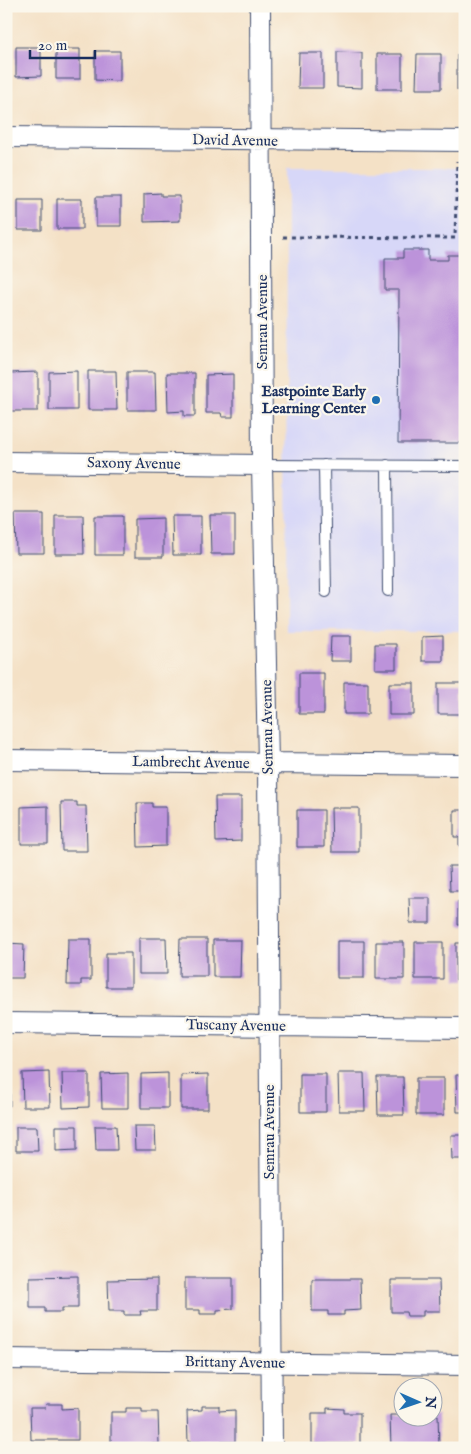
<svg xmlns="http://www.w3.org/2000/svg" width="471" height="1454" font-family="'IM FELL English',serif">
<rect width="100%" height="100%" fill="#fbf7ec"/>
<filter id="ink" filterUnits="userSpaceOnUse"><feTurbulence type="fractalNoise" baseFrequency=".02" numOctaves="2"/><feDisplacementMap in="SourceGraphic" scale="10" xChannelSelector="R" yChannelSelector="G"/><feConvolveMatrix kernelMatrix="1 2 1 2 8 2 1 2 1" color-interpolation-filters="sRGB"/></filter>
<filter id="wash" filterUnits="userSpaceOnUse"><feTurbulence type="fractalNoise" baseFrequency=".0096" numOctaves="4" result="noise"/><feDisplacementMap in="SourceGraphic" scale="20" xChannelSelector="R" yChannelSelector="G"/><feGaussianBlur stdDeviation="1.12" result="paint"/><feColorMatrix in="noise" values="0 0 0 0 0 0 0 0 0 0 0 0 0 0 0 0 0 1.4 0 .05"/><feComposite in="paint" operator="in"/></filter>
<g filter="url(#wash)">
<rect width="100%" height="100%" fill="#f4e1c6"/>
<path fill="#d7d7f8" d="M287 168H465V631H286Z"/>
<g id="blocks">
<path fill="#bc93da" d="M16 47H41V76L16 77Z
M56 49H80V79H56Z
M95 51H120V81L95 80Z
M337 52 362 53V88L337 87Z
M299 53H323V88H298Z
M377 54H402V89H377Z
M417 54H441V89H416Z
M457 55H465V90H457Z
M161 193V196H180V221L144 222V194Z
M96 197H121V226H96Z
M57 199H82V229H57Z
M18 200H42V230H18Z
M403 250H428V260H448V255H465V443H398L399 290H385V258H403Z
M77 371V410H49V372Z
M88 371H116L117 410H88Z
M38 372V411H10V373Z
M127 372H155L156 410H127Z
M167 373H195V416H184V411L168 412Z
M233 374V417H222L221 413H206V375Z
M15 514H44V553H16Z
M55 515H83L84 554H55Z
M210 515H235V554H211Z
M95 516H123V555H95Z
M172 516H201V555H173Z
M163 518V557H135V519Z
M331 636H351V661H330Z
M443 636V661H422V637Z
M375 644H396V669H375Z
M299 673H324V714H299Z
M344 682H368V714H344Z
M389 683H414V715H389Z
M438 683H463V714H438Z
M215 797H241V841L216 842Z
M61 802H77V806H86L87 851H62Z
M137 803H152V807H166V846L138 847Z
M48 806V844H21V807Z
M331 808H359V852H332Z
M297 810H324V847H297Z
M454 810H465V846H459V837H454Z
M449 866H465V891H450Z
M409 898H430V923H410Z
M458 901H465V925H458Z
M139 938H166L167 974H139Z
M68 939H91V980H81V985H67Z
M180 939H207V976H179Z
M213 940H241L240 977H213Z
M337 941H364V978H337Z
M376 942H404V979H376Z
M415 942H443V979H415Z
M6 943 24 944 23 978H8V984H6Z
M456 943H465V980H456Z
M106 953H131V987H106Z
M6 1072H10V1106H6Z
M49 1072 50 1107H23L22 1073Z
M62 1073H89V1107L63 1108Z
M128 1073V1108H102L101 1074Z
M168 1073V1108H141V1074Z
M338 1073H364L365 1111H339Z
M208 1074V1109H181V1075Z
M300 1074H326V1112H300Z
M456 1075H465V1112H457Z
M377 1077H403L404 1115H378Z
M416 1078H444V1115H416Z
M56 1126H77V1150L56 1151Z
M95 1126H116L117 1150H96Z
M134 1126H155L156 1150H135Z
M16 1127H37L38 1151H16Z
M451 1135H465V1159H452Z
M78 1276V1308H62V1312H45V1308H30V1277Z
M185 1278H233V1309L217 1310V1314H200V1310H185Z
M157 1279V1311H140L141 1315H124V1311H109L108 1280Z
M312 1279H360L361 1310 344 1311V1315H328V1311H312Z
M391 1280H439L440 1311H423V1316H407L406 1312H391Z
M46 1404H62V1409L78 1408V1440H31L30 1408H45Z
M202 1406H219V1411L235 1410V1442H188L187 1411 202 1410Z
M126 1408H142V1412H158L159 1444H111V1412H126Z
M327 1408 344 1409V1413H360V1444H312V1413H327Z
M390 1415H404V1416H434V1415H438L439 1446 391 1447Z"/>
</g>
</g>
<g filter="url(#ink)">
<use href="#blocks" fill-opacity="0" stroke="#3c4a6e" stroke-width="1"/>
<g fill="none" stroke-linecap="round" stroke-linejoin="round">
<g stroke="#3c4a6e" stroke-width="12">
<path id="lane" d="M262 465 465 466
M324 465 326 592
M387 465 388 591"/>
</g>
<g stroke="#3c4a6e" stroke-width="22">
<path id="street" d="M260 6 262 465 268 763 272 1448
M6 137 465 141
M6 462 262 465
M6 760 465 765
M6 1023 465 1028
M6 1359 465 1365"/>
</g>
<path stroke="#3c4a6e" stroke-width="3" stroke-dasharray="4 4" stroke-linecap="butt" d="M283 237 455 238 457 161"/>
<use href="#lane" stroke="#fff" stroke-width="10"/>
<use href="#street" stroke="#fff" stroke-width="20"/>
</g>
</g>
<circle fill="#1f6fb2" stroke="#fbf7ec" stroke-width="2" cx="376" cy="400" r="5"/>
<g text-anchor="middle" stroke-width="4.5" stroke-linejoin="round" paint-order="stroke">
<g font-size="15" fill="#1b2f5e" stroke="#fbf7ec">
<text transform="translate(235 140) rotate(1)" y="5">David Avenue</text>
<text transform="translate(262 322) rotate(-90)" y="5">Semrau Avenue</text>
<text transform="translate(134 463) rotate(1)" y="5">Saxony Avenue</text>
<text transform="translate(267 727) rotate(-91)" y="5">Semrau Avenue</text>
<text transform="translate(191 762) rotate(1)" y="5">Lambrecht Avenue</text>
<text transform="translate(236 1025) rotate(1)" y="5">Tuscany Avenue</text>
<text transform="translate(269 1132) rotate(-90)" y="5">Semrau Avenue</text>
<text transform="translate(235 1362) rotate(1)" y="5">Brittany Avenue</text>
</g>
<g font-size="15" font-weight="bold" fill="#1b2f5e" stroke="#fbf7ec" text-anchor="end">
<text x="366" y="396">Eastpointe Early<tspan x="366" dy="17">Learning Center</tspan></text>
</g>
</g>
<rect width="471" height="1454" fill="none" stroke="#fbf7ec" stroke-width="25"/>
<g transform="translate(418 1402) rotate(92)"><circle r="24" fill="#fbf7ec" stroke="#a1a7b3"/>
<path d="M0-4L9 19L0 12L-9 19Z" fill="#1f6fb2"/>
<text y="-8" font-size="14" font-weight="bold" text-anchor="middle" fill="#1b2f5e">N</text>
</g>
<path d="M30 50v8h65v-8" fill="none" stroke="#1b2f5e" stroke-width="2.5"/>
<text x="38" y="50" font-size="15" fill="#1b2f5e" stroke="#fbf7ec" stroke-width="4" paint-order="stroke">20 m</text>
</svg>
